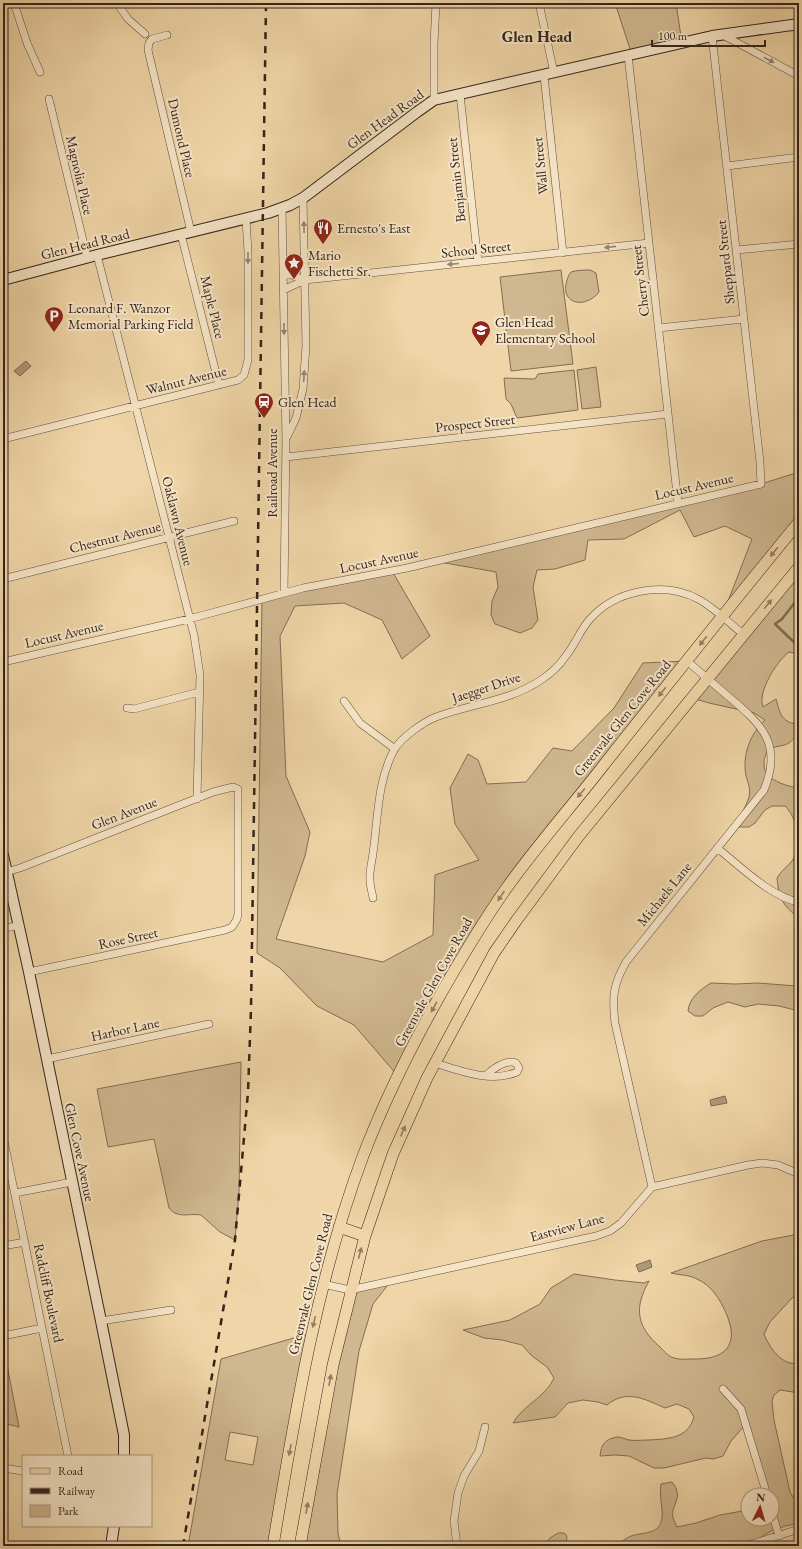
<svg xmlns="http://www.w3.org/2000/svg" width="802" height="1549" font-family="'EB Garamond',serif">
<rect width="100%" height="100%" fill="#efd5a7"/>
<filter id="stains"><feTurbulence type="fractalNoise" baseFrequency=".005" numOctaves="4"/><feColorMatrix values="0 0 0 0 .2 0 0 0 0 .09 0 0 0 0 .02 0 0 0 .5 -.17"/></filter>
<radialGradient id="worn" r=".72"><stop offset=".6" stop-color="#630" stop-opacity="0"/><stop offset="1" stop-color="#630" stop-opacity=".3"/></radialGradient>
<path fill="#cfb78f" stroke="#826e56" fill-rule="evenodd" d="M615 3H676L682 43 632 55Z
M561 270 573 364 511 371 500 277Z
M590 270 596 273 599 292C586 309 559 305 567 280 568 277 569 274 571 272 576 270 585 270 590 270Z
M596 367 601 407 582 409 577 370Z
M574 370 578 410 517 418 511 404 506 399 504 378 535 379 538 374Z
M799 472V522L722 617 752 539 725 526 694 537 680 510 624 539 588 540 585 560 555 569 537 570 533 587 538 620 532 628 520 633 495 624 491 615 492 601 498 587 496 572 434 561 761 484Z
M799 567V654L789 652C777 661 757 692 763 707L776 699C780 713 781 722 797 724L799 722V736C794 737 793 740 789 743 783 747 774 745 768 751 766 753 764 759 764 763 763 780 786 786 799 788V918C782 905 779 898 777 878 781 871 787 867 792 861 802 846 798 818 785 806H772L765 810 755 823 749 827H734C739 818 746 807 749 797 751 789 748 783 746 776 742 755 750 734 765 720L754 713 709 703 692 698Z
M392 571 430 636 402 659 382 620 344 603 295 606 280 636 286 776 310 832 305 856 276 939 383 962 433 935 435 875 479 860 455 824 450 788 468 754 478 760 487 784 526 782 553 748 572 751 614 708 643 663 687 661 509 885 398 1076 354 1025 317 1006 280 968 257 953 262 599Z
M711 983 735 984 758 983 796 986 799 987V1011L779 1006 758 1004 745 1007 728 1002 713 1008 703 1016H695L688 1011C689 998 701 989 711 983Z
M241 1062 239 1192 235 1240 220 1232 201 1215C188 1213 178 1219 169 1208L154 1139 108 1147 97 1089Z
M799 1234V1296L793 1297 770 1322 764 1334C769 1347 782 1367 799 1363V1393L780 1390 774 1395 772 1401 774 1420 790 1492 799 1507V1524C781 1525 763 1533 751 1546H615C620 1543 626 1538 631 1536 643 1532 660 1535 662 1518 663 1507 659 1496 661 1484L672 1482C685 1498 670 1505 673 1518 674 1521 676 1524 677 1527L696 1523 720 1515 748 1510V1519H772V1495H767L745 1425 731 1441 723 1456 713 1459 706 1458 664 1468H654L629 1456 615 1455 600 1456C601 1445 605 1439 617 1437 621 1437 625 1439 629 1440 635 1441 642 1440 648 1440 667 1439 688 1439 694 1417L689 1409 677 1404 665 1408C645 1399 626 1389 607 1405L598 1402 583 1400 568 1403 555 1417 513 1423C523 1405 546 1397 554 1378L547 1367 532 1356 522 1345 502 1340 484 1338 463 1330 510 1320 540 1304 551 1288 574 1274 615 1280 644 1283 649 1281C634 1308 636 1326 660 1347 664 1351 669 1357 674 1358 680 1360 687 1359 692 1359 726 1360 740 1345 726 1313 720 1299 711 1285 697 1279 690 1275 679 1275 671 1273L762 1241Z
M391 1281 373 1304 359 1351 337 1494 338 1533 341 1546H300L350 1290Z
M311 1333 272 1546H188L221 1359ZM230 1432 258 1437 253 1465 225 1460Z
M3 1344 19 1427 3 1423Z
M558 1533H564L567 1536 566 1546H544L550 1538Z"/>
<path fill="#af9978" stroke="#7e6a53" d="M26 361 31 366 20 376 14 371Z
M725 1096 727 1103 711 1106 710 1100Z
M650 1260 652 1267 639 1272 636 1265Z"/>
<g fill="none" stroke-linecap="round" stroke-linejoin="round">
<path stroke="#7e6a53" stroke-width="2.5" d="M799 597 782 619 775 624 799 647"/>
<g stroke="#63503f" stroke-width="8">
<path id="minor" d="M14 3 27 43 40 72
M117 3 128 19 145 34
M539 3 554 73
M3 4 6 3
M167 35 152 39 149 43 148 50 191 232
M723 35 799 76
M628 55 678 503
M544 76 563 253
M460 94 478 262
M49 99 87 257
M434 100V44L436 3
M727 166 799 157
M282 208 286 440 284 593
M181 234 219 385
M737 250 799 244
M97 255 194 635 200 675 197 799
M283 272 305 280 649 243
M283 290 305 280
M658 328 744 319
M287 437 296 418 303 389 306 346 303 198
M3 439 238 380 244 375 248 360V252L246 219
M286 457 668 414
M3 579 234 521
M3 662 189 619 303 588 407 568 761 484 760 462 712 36
M344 701 360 723 395 749
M127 708 134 709 199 692
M717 848C739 865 772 898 799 902
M6 872 20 868 213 792 233 787 238 789V914L237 919 232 927 225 930 29 972
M373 898C372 892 370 886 370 880 369 872 372 862 373 853 378 819 377 782 394 750 401 738 423 722 436 717 471 704 510 701 541 680 550 674 559 666 565 657 575 645 580 630 590 619 616 590 663 581 698 599 715 608 729 623 743 634
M3 928 19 926
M47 1059 209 1024
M435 1063C460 1071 491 1083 517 1072L519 1068 516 1063C506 1059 493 1069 486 1075
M3 1136 68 1456
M652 1187 615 1023C612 997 613 985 626 962L764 790C783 744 762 725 729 697 715 685 701 673 687 661
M15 1193 72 1182
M3 1246 25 1242
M323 1284 350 1290 596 1236 610 1231 621 1223 652 1187 748 1165 762 1163 778 1165 799 1174
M101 1321 171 1310
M3 1336 42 1328
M723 1389 741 1409 767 1495
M3 1468 23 1471
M772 1513 779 1536
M457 1546 454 1521 458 1493 464 1476 479 1451 485 1427
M746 1546 799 1529"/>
</g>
<g stroke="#34241c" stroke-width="12">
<path id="secondary" d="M3 280 97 255 268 213 290 205 303 198 417 112 434 100 712 36 799 24
M3 855 29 972 101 1321 124 1435V1456
M111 1546 114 1526"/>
</g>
<g stroke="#34241c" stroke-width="12">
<path id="primary" d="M339 1227 365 1236
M273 1546C295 1414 316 1282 363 1156 383 1104 407 1055 434 1006 457 965 481 924 508 886 538 844 572 806 603 766 668 684 733 602 799 522
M300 1546 333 1365 365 1236 393 1154 427 1078 494 953 516 921 578 837 799 567"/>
</g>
<use href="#minor" stroke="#f5e4c6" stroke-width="7"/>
<use href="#secondary" stroke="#f5e4c6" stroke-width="10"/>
<use href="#primary" stroke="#efd5a7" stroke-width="11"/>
<path stroke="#34241c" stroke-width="2.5" stroke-dasharray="7 7" stroke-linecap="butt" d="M183 1546 235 1240 248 1092 251 1009 266 3"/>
</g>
<defs><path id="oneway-solid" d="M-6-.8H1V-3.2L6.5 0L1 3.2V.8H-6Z"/></defs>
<g fill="#948471">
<use href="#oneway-solid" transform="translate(769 60) rotate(28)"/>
<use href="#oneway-solid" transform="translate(304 227) rotate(-91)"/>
<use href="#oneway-solid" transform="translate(610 247) rotate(174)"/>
<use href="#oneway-solid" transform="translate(248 258) rotate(90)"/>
<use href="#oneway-solid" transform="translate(453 264) rotate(175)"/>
<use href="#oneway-solid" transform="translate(284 329) rotate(89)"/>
<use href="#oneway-solid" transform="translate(304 376) rotate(-87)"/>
</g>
<g fill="#927c62">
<use href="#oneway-solid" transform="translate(774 552) rotate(129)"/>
<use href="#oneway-solid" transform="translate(768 604) rotate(-51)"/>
<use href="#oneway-solid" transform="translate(703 641) rotate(128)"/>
<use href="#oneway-solid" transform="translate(662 692) rotate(129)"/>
<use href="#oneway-solid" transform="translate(581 793) rotate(130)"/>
<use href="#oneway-solid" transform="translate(501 896) rotate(124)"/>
<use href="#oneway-solid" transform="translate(434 1007) rotate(119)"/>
<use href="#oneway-solid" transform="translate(403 1131) rotate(-66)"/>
<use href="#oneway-solid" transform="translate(360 1253) rotate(-75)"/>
<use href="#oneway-solid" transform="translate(314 1322) rotate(103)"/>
<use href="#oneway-solid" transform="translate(330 1380) rotate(-80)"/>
<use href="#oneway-solid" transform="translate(290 1450) rotate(100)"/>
<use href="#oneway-solid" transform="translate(307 1508) rotate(-80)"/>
</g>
<defs>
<g id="restaurant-pin" transform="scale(1)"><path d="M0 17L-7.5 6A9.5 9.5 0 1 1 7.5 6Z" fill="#8f2418" stroke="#f5e4c6"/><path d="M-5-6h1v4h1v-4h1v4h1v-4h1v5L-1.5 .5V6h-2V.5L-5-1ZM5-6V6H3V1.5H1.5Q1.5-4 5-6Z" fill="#fff"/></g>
<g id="sight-pin" transform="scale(1)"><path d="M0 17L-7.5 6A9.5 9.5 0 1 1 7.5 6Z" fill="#8f2418" stroke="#f5e4c6"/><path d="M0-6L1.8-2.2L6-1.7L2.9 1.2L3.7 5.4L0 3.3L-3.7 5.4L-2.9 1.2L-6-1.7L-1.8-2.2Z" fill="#fff"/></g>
<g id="parking-pin" transform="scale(1)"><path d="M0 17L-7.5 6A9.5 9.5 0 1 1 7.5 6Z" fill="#8f2418" stroke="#f5e4c6"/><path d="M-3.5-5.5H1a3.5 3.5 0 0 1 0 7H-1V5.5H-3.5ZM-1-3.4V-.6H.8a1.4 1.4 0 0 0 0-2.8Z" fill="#fff"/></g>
<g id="school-pin" transform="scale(1)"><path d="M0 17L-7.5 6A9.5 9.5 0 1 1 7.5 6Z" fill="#8f2418" stroke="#f5e4c6"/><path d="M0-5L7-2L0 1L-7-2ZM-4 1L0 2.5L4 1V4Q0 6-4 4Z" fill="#fff"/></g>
<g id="station-pin" transform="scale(1)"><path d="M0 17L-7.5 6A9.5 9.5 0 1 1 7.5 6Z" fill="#8f2418" stroke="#f5e4c6"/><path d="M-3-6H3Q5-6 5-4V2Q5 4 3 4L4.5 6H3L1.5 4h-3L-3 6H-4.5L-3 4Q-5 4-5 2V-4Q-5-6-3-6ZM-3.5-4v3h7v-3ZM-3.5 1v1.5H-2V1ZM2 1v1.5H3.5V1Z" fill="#fff"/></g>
</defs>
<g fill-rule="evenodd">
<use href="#restaurant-pin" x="323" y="228"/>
<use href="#sight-pin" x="294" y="263"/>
<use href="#parking-pin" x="54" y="316"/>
<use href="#school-pin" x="481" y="330"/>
<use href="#station-pin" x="264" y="402"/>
</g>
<g text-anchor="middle" stroke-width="4" stroke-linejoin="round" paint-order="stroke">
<g font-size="14" fill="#34241c" stroke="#f5e4c6">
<text transform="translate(385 119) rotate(-36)" y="5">Glen Head Road</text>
<text transform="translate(182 138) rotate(77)" y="5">Dumond Place</text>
<text transform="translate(540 166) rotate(-96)" y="5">Wall Street</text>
<text transform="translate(80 175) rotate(77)" y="5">Magnolia Place</text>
<text transform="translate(456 180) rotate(-96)" y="5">Benjamin Street</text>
<text transform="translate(85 244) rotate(-14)" y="5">Glen Head Road</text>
<text transform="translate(476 249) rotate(-6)" y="5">School Street</text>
<text transform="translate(725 262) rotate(-96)" y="5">Sheppard Street</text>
<text transform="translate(640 281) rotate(-97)" y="5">Cherry Street</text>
<text transform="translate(213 307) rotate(76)" y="5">Maple Place</text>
<text transform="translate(186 380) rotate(-14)" y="5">Walnut Avenue</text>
<text transform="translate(475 423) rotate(-6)" y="5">Prospect Street</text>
<text transform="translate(272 473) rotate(-90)" y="5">Railroad Avenue</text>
<text transform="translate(694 486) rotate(-13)" y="5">Locust Avenue</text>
<text transform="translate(178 521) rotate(76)" y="5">Oaklawn Avenue</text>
<text transform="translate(115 537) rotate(-14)" y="5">Chestnut Avenue</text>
<text transform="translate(379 560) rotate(-12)" y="5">Locust Avenue</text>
<text transform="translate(64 634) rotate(-13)" y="5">Locust Avenue</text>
<text transform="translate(486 687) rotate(-18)" y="5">Jaegger Drive</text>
<text transform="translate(622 718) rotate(-51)" y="5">Greenvale Glen Cove Road</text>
<text transform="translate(124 813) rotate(-21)" y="5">Glen Avenue</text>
<text transform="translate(664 894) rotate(-51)" y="5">Michaels Lane</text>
<text transform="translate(128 938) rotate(-12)" y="5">Rose Street</text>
<text transform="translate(433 982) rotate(-61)" y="5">Greenvale Glen Cove Road</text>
<text transform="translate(125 1029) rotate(-12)" y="5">Harbor Lane</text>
<text transform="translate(80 1152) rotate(78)" y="5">Glen Cove Avenue</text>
<text transform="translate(567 1227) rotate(-15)" y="5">Eastview Lane</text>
<text transform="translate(310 1284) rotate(-76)" y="5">Greenvale Glen Cove Road</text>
<text transform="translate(49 1293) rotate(78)" y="5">Radcliff Boulevard</text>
</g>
<g font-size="14" fill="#34241c" stroke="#f5e4c6" text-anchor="start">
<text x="337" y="233">Ernesto's East</text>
<text x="308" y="260">Mario<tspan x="308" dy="16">Fischetti Sr.</tspan></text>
<text x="68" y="313">Leonard F. Wanzor<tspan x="68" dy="16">Memorial Parking Field</tspan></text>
<text x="495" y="327">Glen Head<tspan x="495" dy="16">Elementary School</tspan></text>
<text x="278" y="407">Glen Head</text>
</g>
<g font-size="16" font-weight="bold" fill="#34241c" stroke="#f5e4c6">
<text x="537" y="42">Glen Head</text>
</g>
</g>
<rect width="802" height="1549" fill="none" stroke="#efd5a7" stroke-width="16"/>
<rect x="4" y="4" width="794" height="1541" fill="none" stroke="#34241c" stroke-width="2"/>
<rect x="8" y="8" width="786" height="1533" fill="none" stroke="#34241c"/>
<rect x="22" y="1455" width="130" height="72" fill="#f5e4c6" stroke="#a89782"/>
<rect x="30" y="1468" width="20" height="6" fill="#efd5a7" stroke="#a89782"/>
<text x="58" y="1475" font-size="12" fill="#34241c">Road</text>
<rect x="30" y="1488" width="20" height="6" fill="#34241c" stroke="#a89782"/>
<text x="58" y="1495" font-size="12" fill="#34241c">Railway</text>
<rect x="30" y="1505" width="20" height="12" fill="#cfb78f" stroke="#a89782"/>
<text x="58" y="1515" font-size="12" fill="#34241c">Park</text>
<g transform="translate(760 1507) rotate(5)"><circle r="19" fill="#f5e4c6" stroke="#a89782"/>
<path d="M0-3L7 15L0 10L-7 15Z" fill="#8f2418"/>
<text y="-6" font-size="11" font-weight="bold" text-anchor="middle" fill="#34241c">N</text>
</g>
<path d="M652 40v6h113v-6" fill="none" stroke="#34241c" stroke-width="2"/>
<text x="658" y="40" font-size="12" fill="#34241c" stroke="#f5e4c6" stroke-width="3" paint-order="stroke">100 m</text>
<rect width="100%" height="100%" filter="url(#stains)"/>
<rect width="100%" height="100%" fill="url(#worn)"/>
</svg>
